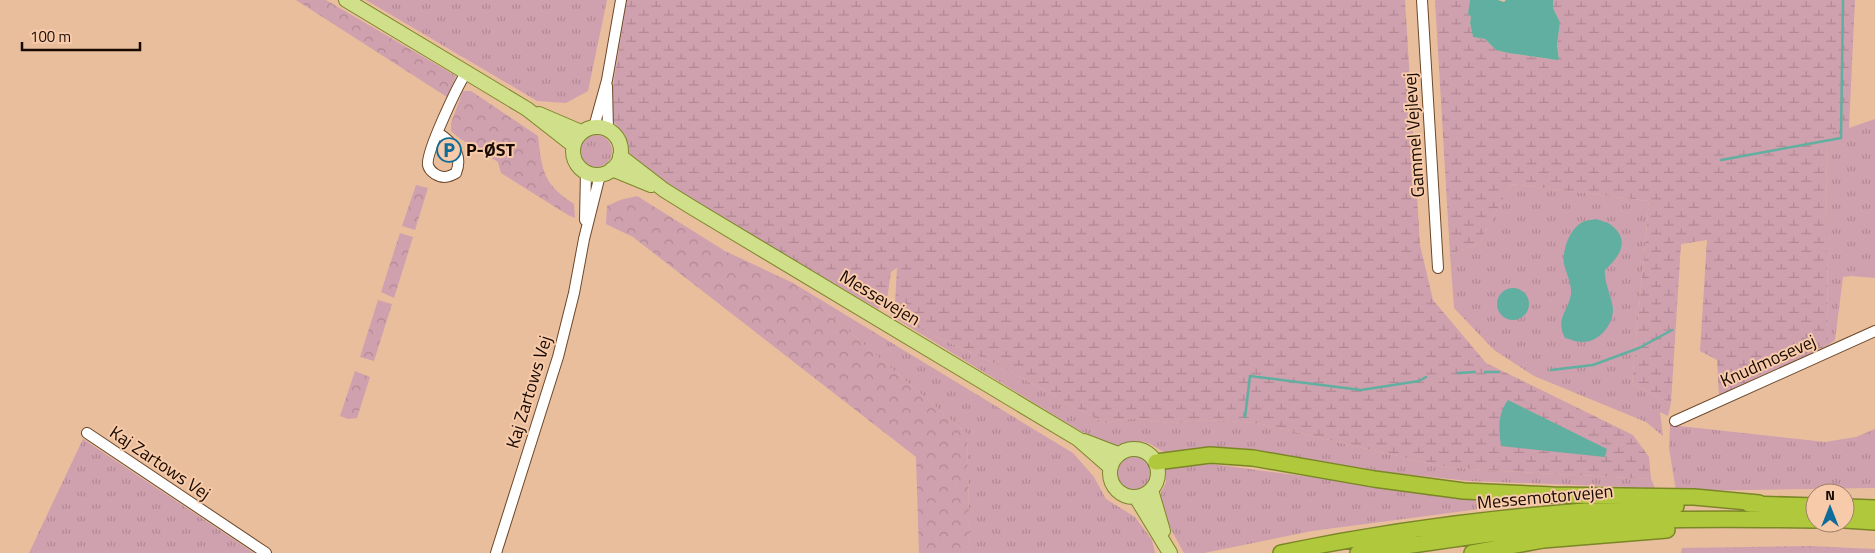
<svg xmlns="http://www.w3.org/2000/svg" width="1875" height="553" font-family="'Titillium Web',sans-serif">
<defs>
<pattern id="grass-tufts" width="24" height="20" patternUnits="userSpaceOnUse" patternTransform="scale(1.25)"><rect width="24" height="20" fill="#cfa0ae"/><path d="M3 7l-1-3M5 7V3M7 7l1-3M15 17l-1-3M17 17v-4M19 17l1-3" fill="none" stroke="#b18894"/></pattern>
<pattern id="forest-crowns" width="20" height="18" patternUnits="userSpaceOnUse" patternTransform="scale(1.25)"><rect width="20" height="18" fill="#cfa0ae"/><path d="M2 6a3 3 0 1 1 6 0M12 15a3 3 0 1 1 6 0" fill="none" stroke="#b18894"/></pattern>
<pattern id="wetland-marsh" width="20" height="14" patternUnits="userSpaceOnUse" patternTransform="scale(1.25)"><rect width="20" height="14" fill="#cfa0ae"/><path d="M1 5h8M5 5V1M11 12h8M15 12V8" fill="none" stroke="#b18894"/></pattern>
</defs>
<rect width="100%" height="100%" fill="#e9be9d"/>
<path fill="url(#grass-tufts)" d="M366 0H607L588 91 566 103 537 101Z
M1875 119V278L1851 276 1843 277 1835 340 1828 345 1826 133 1849 128Z
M580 151a16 16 0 1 1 32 0a16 16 0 1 1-32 0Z
M1511 184 1649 201 1632 384 1671 403 1668 416 1660 412 1663 436 1646 422 1534 376 1494 350 1454 308 1450 254 1479 244Z
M793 283 1073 453 1094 477 1106 499 1135 517 1152 540 1155 553H970L967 434Z
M890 315 998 365 1104 423 1137 418 1168 423 1207 420 1257 423 1440 466 1482 470 1651 479 1655 488 1469 481 1385 472 1252 453 1169 454C1160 451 1153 444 1144 442 1137 441 1128 445 1121 445 1105 446 1091 436 1077 429Z
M1670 425 1825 442 1856 437 1875 429V488L1676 491 1669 448Z
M83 439 254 553H29Z
M1117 473a17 17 0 1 1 34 0a17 17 0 1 1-34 0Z
M1211 464 1518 504 1312 531 1204 553H1184L1161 511V492L1166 483 1165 467Z"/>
<path fill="url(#forest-crowns)" d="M296 0H326L456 76 447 97Z
M463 91H471L538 136C542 171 543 184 574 204L575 218 568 215 501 173 498 162 459 138 451 131V123Z
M416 185 428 188 415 230 402 226Z
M637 196 725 251 793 283 967 434 970 553H919L916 457 633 237 606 224 607 206 620 200Z
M400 233 413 237 394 298 381 292Z
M378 300 392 304 374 361 360 357Z
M355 371 370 377 357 418 348 419 340 416Z
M1810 546 1875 549V553H1681L1682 548Z"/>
<path fill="url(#wetland-marsh)" d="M627 0H1405L1420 245 1433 300 1486 363 1633 435 1649 457 1651 479 1482 470 1440 466 1257 423 1207 420 1168 423 1137 418 1104 423 998 365 890 315 895 303 897 268 891 272 887 299 878 309 663 184 629 153 625 135 613 121V85Z
M1435 0H1470L1468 14 1471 17 1470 23 1473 37 1485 39 1496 50 1508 53 1556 60 1559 57 1557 45 1560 22 1553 8V0H1855L1849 128 1826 134 1828 345 1719 395 1717 360 1700 351 1707 240 1681 244 1671 403 1632 384 1649 201 1511 184 1479 244 1450 254Z"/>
<path fill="#61afa0" d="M1470 0H1498L1504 2 1506 0H1553V8L1560 22 1557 45 1559 59 1557 60 1508 53 1496 50 1485 39 1473 37 1470 23 1471 17 1468 14Z
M1596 219C1601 221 1608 222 1611 225 1632 241 1618 258 1605 270 1604 284 1612 296 1613 309 1613 326 1598 343 1581 342 1576 342 1570 339 1565 338 1555 317 1568 313 1571 294 1572 284 1566 273 1564 264 1562 251 1569 230 1581 223 1585 220 1591 220 1596 219Z
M1497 304a16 16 0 1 1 32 0a16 16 0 1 1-32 0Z
M1508 400 1607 449 1605 457 1501 446C1499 429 1497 415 1508 400Z"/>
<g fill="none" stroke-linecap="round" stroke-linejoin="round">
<path stroke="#61afa0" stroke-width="2.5" d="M1721 160 1841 138 1843 0
M1551 370 1593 365 1639 348 1672 330
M1485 372H1499
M1458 373 1475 372
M1245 417 1250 376 1361 390 1419 381 1426 377"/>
<g stroke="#6c4729" stroke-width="12">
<path id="minor" d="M1422 0 1438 268
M607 86 608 130
M594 127 607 80 621 0
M438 133C453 142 463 156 456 173 449 177 443 179 435 174 432 172 429 170 428 165 425 154 458 85 466 73
M585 220 586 172
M1675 421 1875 331
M87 433 266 553
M496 553 558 357 574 293 584 239 600 175"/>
</g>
<g stroke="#7b8627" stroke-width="16">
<path id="major" d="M346 0 527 109 573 145
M539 114 581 132
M573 151a24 24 0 1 1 48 0a24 24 0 1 1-48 0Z
M620 156 664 190 693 208 1078 439 1110 467
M612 169 651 185
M1084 441 1118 454
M1110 473a24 24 0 1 1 48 0a24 24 0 1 1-48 0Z
M1151 490 1163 531
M1136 497 1170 553"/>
</g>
<g stroke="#7b8627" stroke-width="18">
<path id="highway" d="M1156 462 1210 455 1253 458 1374 479 1464 491 1553 495 1694 497 1759 503
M1749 504 1815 506
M1845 507 1875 508
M1845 520 1875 522
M1281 553C1411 526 1544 511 1676 506
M1358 553C1448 540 1538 525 1629 521 1691 518 1753 519 1815 520
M1472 553 1543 540 1667 530"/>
</g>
<use href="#minor" stroke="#fff" stroke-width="10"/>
<use href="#major" stroke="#d0df8a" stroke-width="14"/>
<use href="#highway" stroke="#b0c93c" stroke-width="15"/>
</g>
<defs>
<g id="parking-ring" transform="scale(1.25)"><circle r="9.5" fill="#f7cba9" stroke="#0f6b9a" stroke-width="1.5"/><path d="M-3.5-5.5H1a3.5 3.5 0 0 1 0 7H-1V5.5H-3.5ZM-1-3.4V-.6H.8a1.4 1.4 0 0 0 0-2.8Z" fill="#0f6b9a"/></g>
</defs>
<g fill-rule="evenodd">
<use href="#parking-ring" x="449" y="150"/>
</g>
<g text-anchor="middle" stroke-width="4" stroke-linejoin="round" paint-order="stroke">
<g font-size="18" fill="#180901" stroke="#f7cba9">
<text transform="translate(1414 135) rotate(-94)" y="6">Gammel Vejlevej</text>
<text transform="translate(880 298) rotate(31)" y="6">Messevejen</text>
<text transform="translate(1768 361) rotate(-24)" y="6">Knudmosevej</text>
<text transform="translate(529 392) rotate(-73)" y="6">Kaj Zartows Vej</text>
<text transform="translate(160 463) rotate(34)" y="6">Kaj Zartows Vej</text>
<text transform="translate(1545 497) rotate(-5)" y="6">Messemotorvejen</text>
</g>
<g font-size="18" font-weight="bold" fill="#180901" stroke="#f7cba9" text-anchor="start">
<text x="466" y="156">P-ØST</text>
</g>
</g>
<g transform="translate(1830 508)"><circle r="24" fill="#f7cba9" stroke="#9e7d66"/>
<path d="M0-4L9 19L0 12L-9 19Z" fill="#0f6b9a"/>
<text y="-8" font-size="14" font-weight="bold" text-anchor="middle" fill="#180901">N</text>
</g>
<path d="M22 42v8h118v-8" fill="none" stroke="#180901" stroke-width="2.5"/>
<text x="30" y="42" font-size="15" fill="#180901" stroke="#f7cba9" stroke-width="4" paint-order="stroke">100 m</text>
</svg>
